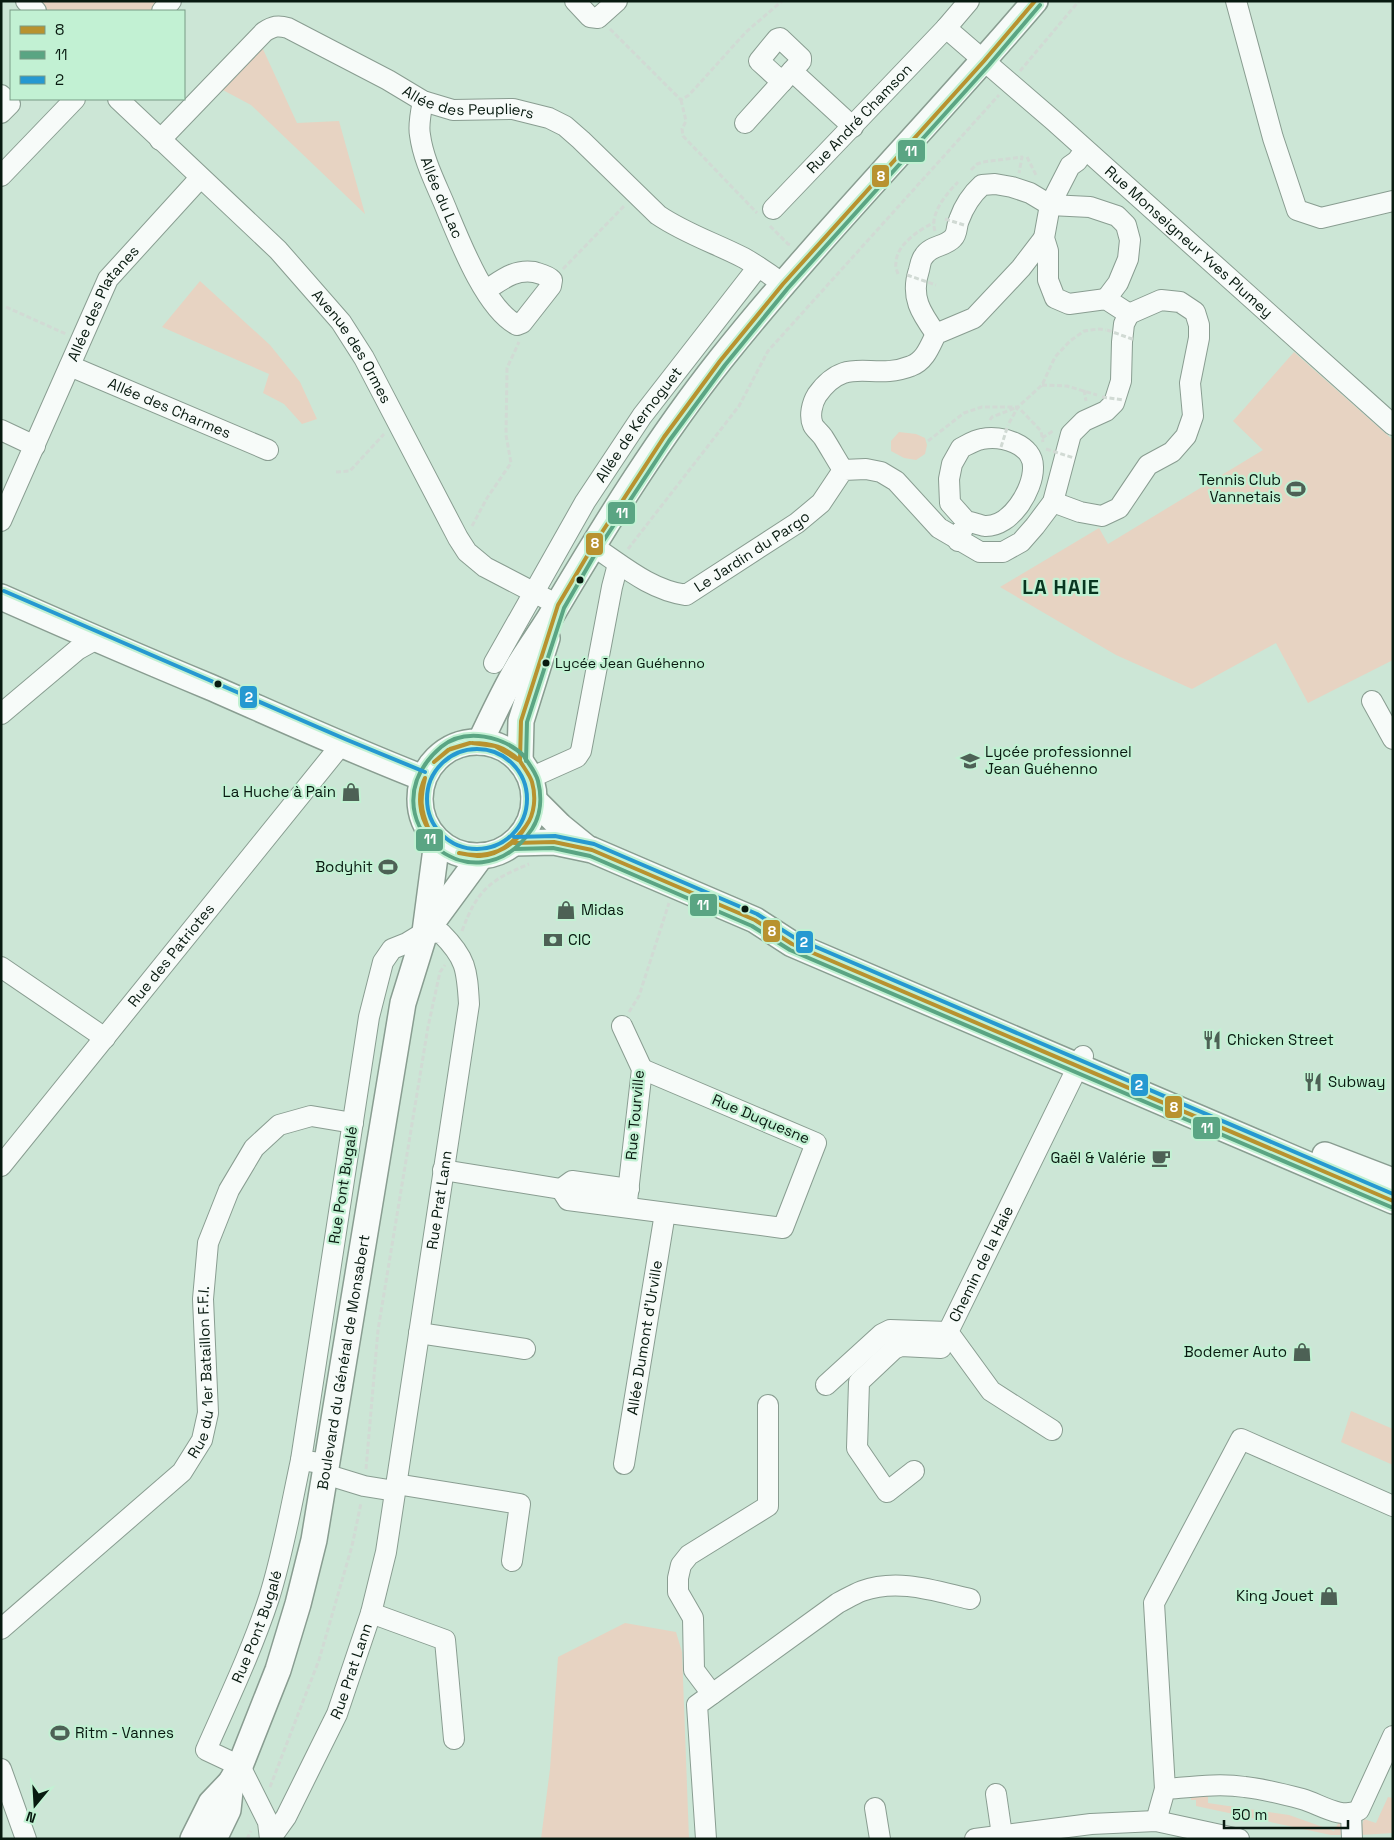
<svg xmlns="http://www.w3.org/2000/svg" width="1394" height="1840" font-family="'Space Grotesk',sans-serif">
<rect width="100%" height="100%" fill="#cce6d6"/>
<path fill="#e7d3c2" d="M36 1H159L150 11H46Z
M262 47 297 123 339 121 365 214 251 105 221 89Z
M200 281 270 345 300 382 317 419 302 424 284 404 263 393 269 374 162 327Z
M1294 352 1393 440V660L1308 703 1276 643 1192 689 1116 655 1000 587 1099 528 1108 544 1263 450 1233 421Z
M899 432 916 434 925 438 927 445 925 454 916 460 904 458 891 451V441Z
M1351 1411 1393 1429V1465L1341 1442Z
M625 1623 676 1632 682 1652 689 1839H541L550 1769 558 1657Z
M1191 1793 1208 1796V1803L1289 1815 1334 1831 1340 1820 1344 1825 1343 1835H1331L1196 1806V1800H1191Z
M1388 1797 1393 1798V1833L1361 1835 1360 1830 1364 1819 1376 1823Z"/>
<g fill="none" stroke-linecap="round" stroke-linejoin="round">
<g stroke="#899d91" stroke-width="22">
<g id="minor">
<path d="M26 1 36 11"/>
<path d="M575 1 590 17 598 18 617 1"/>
<path id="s1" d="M969 1 946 28 1054 121 1393 425"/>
<path d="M1236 1 1273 138 1297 210 1321 218 1393 201"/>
<path d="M162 11 171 1"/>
<path d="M780 38 801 58V61L782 82 759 61 777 39Z"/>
<path d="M792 71 853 127"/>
<path d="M1 95 10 104 1 113"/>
<path id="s2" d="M118 99 278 250 341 322 364 358 458 538 467 552 485 567 558 605"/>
<path id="s3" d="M423 101C421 111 418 125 420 135 423 158 434 180 443 201 457 234 484 308 517 325L522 323 551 286 552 280C547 275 540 274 534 272 514 269 502 280 486 290"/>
<path d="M745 123 782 82"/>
<path id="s4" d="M160 140 264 32C273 26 278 25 288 28L388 80 423 101 453 110 513 109 549 118 565 126 581 140 658 215C686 234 715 243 744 258 758 266 771 275 783 284"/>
<path d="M1 176 75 99"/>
<path id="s5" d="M773 209 946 28"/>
<path d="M936 334C921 313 910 297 919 270 920 266 921 259 924 256 931 245 945 247 953 238 958 233 956 226 959 220 964 206 971 195 982 185L995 184 1012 187 1030 193 1050 205 1090 207 1117 216 1126 225 1130 240 1128 259 1118 283 1106 299"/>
<path id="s6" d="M70 366 268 450"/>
<path d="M1 430 35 446"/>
<path d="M843 470C836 459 830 448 823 437 820 433 815 429 813 425 809 416 812 403 817 395 847 353 871 382 911 366 925 361 930 346 936 334L974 318 1021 268 1044 238"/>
<path d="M1053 502 1080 512 1102 516 1119 508 1148 465 1172 452 1186 436 1193 416 1190 383 1199 338V325L1195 312 1180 302 1161 300 1129 314"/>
<path id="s7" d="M1 521 108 279 200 178"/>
<path d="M958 541 966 521C972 522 979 525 985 526 1011 527 1033 490 1033 468 1034 444 1001 435 982 439 975 440 967 445 961 448L952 464 949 479 950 503 966 521"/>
<path id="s8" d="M593 546C622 565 650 590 686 595L797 523 821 503 843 470 866 469 881 472 896 481 939 528 980 552H1003L1021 542 1035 526 1053 502 1071 434 1084 421 1106 411 1114 403 1121 381 1122 342 1124 324 1129 314 1106 299 1069 304 1055 298 1048 280V251L1044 238 1050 205 1070 166 1077 161 1085 150"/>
<path id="s9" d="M494 663 585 502 642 416 758 267"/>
<path d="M1372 701 1393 739"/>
<path d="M1 714 77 650 95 640"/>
<path d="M530 778 577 757 581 751 612 587 618 564"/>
<path d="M1 967 105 1038"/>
<path d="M622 1026 642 1069 627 1201"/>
<path id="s10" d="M1 1166 341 745"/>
<path d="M443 1170 561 1189 572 1181 629 1189"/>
<path d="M561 1189 568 1200 783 1228 816 1143 642 1069"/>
<path d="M419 1333 525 1349"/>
<path d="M826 1385 882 1334 890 1330 948 1332"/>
<path id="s11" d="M1052 1430 991 1391 948 1332 1083 1056"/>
<path id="s12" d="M624 1464 665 1213"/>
<path d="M914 1471 887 1492 857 1448 859 1382 894 1349 901 1346 941 1348 945 1332"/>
<path d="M325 1474 364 1486 395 1491"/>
<path d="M396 1484 520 1504 512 1561"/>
<path d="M371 1613 445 1640 454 1739"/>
<path id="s13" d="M1 1629 182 1472 202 1440 208 1413 203 1299 208 1243 229 1190 254 1148 279 1125 311 1116 353 1123"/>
<path d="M712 1694 694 1670 693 1618 678 1592V1578L681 1565 689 1555 768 1506V1405"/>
<path d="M1 1769 26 1839"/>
<path d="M1165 1789 1154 1603 1241 1439 1393 1506"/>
<path d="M996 1794 1002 1835"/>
<path d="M875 1808 880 1839"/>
<path d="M1351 1814 1352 1839"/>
<path d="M1156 1821 1165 1789C1191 1787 1219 1783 1245 1787 1264 1789 1283 1794 1302 1799 1320 1804 1341 1820 1359 1810L1393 1736"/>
<path id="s14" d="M271 1838 286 1817 337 1714 371 1613 386 1552 469 1004C467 969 466 958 441 933L425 932 407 943 392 949 383 962 369 1017 301 1460 326 1464"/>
<path id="s15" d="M270 1839 268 1822 240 1766 206 1750C228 1700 252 1650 269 1598 283 1554 291 1506 301 1460"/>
<path d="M706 1839 697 1705 838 1603C846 1599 854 1594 862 1591 898 1578 935 1591 970 1599"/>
<path d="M975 1839 1091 1824 1156 1821 1239 1839"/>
</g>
</g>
<g stroke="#899d91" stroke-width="28">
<g id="major">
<path d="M1 597C71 628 140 658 210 687 281 718 351 750 423 778"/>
<path d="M480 742C492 717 504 691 518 667 531 645 546 626 558 604 608 520 660 436 721 359 820 235 932 122 1035 1"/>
<circle cx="477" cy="799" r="57"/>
<path d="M520 761 521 721 547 638"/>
<path d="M534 800 560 826 587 848"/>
<path d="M514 843 554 842 592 850 755 920 792 944 1393 1201"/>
<path d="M428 928 481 856"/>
<path d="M1325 1155 1393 1181"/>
<path id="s16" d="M193 1839 211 1803 231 1782 240 1766 278 1670 298 1604 314 1540 403 1003 425 932 437 841"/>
<path d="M214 1839 228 1810 231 1782"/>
</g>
</g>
<path stroke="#d1dad4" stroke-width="3" stroke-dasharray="5 2.5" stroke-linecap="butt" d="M610 29 681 100 689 95 746 32 782 1
M1020 71 1079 1
M681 100 686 121 682 129 683 136 757 213
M1027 157 1037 177
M971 170 977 164 983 162 1022 157 1019 173
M770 226 788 244 791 245
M935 231C929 214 947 193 958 182
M563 269 625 205
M898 274C897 271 895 266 896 263 896 245 919 230 933 223
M6 307 66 334
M1042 385 1067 386 1097 395
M1084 390 1086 401
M990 420 992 417 1015 408
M1009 423 1018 407 1042 385 1055 357 1070 341 1084 331 1098 329 1106 330
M1042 438 1053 431
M928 441 964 413 982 407H1018L1041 431 1043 442
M336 472 350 471 384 434
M472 526 487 498 511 463 506 435 507 368 519 342
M628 549 739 406 768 351 999 95
M462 931C477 890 490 880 529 864
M629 1012 639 996 669 903
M366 1469 378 1330 428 1027 440 972 445 965
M270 1787 319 1660 352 1546 361 1503
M247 1839 251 1831"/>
<use href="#minor" stroke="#f7fbf9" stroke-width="20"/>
<use href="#major" stroke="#f7fbf9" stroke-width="25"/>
<path stroke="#d1dad4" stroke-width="3" stroke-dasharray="5 2.5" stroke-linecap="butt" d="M945 219 964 225
M907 275 936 285
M1107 330 1135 340
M1102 397 1124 400
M1001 447 1008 425
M1046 449 1074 458"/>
<g stroke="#c2f1d3" stroke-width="8">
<path id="bus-1" d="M472 743C491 743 506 747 520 761
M472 743 495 746 520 761
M520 761 521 721 558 605 593 546 664 437 720 361 783 284 984 61 1035 1
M520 761C524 768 530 775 532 782 536 796 535 814 526 826
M434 762 448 750 470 743
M434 762 450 749 470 743
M425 778C420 799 420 809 429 830
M425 778C417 794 419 815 429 830
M514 843 554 842 592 850 755 920 792 944 1393 1201
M459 853C466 854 473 856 480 856 500 855 515 841 526 826
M459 853C487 859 512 851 526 826"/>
</g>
<g stroke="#c2f1d3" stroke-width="8">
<path id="bus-2" d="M525 757C504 736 465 727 441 747 361 816 474 915 532 829 541 815 542 797 538 781 536 773 530 765 525 758
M526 761 527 722 564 608 598 549 669 441 725 365 788 288 989 65 1040 5
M514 849 553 848 590 856 752 926 790 950 1391 1207"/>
</g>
<g stroke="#c2f1d3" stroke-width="8">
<path id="bus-3" d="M4 591 345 739 425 772
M427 799a50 50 0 1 1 100 0a50 50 0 1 1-100 0Z
M514 837 555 836 594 844 757 914 795 938 1393 1194"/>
</g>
<use href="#bus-1" stroke="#b8922f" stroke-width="4"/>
<use href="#bus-2" stroke="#5aa583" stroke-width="4"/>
<use href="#bus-3" stroke="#2699d1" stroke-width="4"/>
</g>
<defs>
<g id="stadium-bare" transform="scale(1.5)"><path d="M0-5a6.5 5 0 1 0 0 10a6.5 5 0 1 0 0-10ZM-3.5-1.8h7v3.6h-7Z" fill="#4d6155" stroke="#c2f1d3" stroke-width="2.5" paint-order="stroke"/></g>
<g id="school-bare" transform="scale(1.5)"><path d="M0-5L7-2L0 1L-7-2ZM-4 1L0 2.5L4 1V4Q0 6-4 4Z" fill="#4d6155" stroke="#c2f1d3" stroke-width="2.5" paint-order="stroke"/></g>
<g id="shop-bare" transform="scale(1.5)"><path d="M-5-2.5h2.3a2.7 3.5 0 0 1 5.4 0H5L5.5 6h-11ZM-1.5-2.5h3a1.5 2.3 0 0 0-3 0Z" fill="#4d6155" stroke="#c2f1d3" stroke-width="2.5" paint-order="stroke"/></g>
<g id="bank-bare" transform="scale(1.5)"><path d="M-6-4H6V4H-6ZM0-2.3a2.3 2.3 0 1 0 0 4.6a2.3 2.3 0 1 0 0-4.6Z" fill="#4d6155" stroke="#c2f1d3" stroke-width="2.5" paint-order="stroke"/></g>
<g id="restaurant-bare" transform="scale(1.5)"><path d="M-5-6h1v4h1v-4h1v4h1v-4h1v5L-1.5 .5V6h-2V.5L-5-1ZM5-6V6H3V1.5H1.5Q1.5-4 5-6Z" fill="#4d6155" stroke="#c2f1d3" stroke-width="2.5" paint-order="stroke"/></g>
<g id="cafe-bare" transform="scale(1.5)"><path d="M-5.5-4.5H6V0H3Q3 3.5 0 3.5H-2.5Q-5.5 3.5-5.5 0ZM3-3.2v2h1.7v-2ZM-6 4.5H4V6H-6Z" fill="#4d6155" stroke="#c2f1d3" stroke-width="2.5" paint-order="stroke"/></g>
</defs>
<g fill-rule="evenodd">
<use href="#stadium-bare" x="1296" y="489"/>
<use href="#school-bare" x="970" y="761"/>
<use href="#shop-bare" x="351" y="792"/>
<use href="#stadium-bare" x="388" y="867"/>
<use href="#shop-bare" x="566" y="910"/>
<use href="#bank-bare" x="553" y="940"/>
<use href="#restaurant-bare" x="1212" y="1040"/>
<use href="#restaurant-bare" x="1313" y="1082"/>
<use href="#cafe-bare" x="1161" y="1158"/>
<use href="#shop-bare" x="1302" y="1352"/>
<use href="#shop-bare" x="1329" y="1596"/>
<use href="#stadium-bare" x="60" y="1733"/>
</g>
<g fill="#081a10" stroke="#c2f1d3" stroke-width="2">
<circle cx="580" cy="580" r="4.5"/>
<circle cx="546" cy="663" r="4.5"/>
<circle cx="218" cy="684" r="4.5"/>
<circle cx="745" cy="909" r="4.5"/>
</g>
<g text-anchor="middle" stroke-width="4.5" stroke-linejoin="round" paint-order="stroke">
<g font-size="14" fill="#081a10" stroke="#c2f1d3" text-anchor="start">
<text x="555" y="668">Lycée Jean Guéhenno</text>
</g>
<g font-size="15" fill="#081a10" stroke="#c2f1d3">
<text dy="5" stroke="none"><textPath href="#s4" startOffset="374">Allée des Peupliers</textPath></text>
<text dy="5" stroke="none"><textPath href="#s5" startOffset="125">Rue André Chamson</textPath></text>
<text dy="5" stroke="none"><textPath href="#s3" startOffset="101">Allée du Lac</textPath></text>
<text dy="5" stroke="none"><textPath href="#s1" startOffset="359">Rue Monseigneur Yves Plumey</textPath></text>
<text dy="5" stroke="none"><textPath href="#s7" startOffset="241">Allée des Platanes</textPath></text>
<text dy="5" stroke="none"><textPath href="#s2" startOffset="342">Avenue des Ormes</textPath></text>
<text dy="5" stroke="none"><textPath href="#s6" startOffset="108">Allée des Charmes</textPath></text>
<text dy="5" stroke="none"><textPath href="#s9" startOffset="279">Allée de Kernoguet</textPath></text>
<text dy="5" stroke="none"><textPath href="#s8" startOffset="185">Le Jardin du Pargo</textPath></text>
<text dy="5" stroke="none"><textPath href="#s10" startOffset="271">Rue des Patriotes</textPath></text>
<text transform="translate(635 1115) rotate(-85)" y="5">Rue Tourville</text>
<text transform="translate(761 1119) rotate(23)" y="5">Rue Duquesne</text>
<text transform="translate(343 1185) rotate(-81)" y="5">Rue Pont Bugalé</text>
<text dy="5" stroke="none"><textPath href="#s14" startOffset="666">Rue Prat Lann</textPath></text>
<text dy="5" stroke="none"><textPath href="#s11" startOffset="221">Chemin de la Haie</textPath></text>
<text dy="5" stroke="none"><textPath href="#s12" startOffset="128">Allée Dumont d'Urville</textPath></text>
<text dy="5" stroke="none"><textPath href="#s16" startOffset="506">Boulevard du Général de Monsabert</textPath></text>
<text dy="5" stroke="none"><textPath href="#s13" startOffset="345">Rue du 1er Bataillon F.F.I.</textPath></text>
<text dy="5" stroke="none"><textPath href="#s15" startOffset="251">Rue Pont Bugalé</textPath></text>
<text dy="5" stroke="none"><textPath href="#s14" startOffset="186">Rue Prat Lann</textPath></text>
</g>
<g font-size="15" fill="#081a10" stroke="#c2f1d3" text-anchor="end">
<text x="1281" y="485">Tennis Club<tspan x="1281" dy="17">Vannetais</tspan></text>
<text x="985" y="757" text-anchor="start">Lycée professionnel<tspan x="985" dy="17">Jean Guéhenno</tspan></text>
<text x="336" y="797">La Huche à Pain</text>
<text x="373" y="872">Bodyhit</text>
<text x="581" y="915" text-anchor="start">Midas</text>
<text x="568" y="945" text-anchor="start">CIC</text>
<text x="1227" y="1045" text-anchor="start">Chicken Street</text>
<text x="1328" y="1087" text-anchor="start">Subway</text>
<text x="1146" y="1163">Gaël &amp; Valérie</text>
<text x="1287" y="1357">Bodemer Auto</text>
<text x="1314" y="1601">King Jouet</text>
<text x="75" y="1738" text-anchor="start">Ritm - Vannes</text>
</g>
<g font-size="20" font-weight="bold" letter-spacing="1" fill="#083620" stroke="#c2f1d3">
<text x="1061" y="594">LA HAIE</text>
</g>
</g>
<g stroke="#c2f1d3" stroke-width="2">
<rect x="897" y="139" width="29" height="24" rx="5" fill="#5aa583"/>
<rect x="871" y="164" width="19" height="24" rx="5" fill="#b8922f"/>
<rect x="607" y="501" width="29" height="24" rx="5" fill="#5aa583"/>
<rect x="585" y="532" width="19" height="24" rx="5" fill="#b8922f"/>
<rect x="239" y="685" width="19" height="24" rx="5" fill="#2699d1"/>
<rect x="415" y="828" width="29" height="24" rx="5" fill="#5aa583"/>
<rect x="689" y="893" width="29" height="24" rx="5" fill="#5aa583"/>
<rect x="762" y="919" width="19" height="24" rx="5" fill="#b8922f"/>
<rect x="795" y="930" width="19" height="24" rx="5" fill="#2699d1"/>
<rect x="1130" y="1073" width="19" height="24" rx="5" fill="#2699d1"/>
<rect x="1164" y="1095" width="19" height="24" rx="5" fill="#b8922f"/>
<rect x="1192" y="1116" width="29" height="24" rx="5" fill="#5aa583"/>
</g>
<g font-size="14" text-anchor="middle" font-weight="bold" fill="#fff">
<text x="911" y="156">11</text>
<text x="881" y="181">8</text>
<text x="622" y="518">11</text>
<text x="595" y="548">8</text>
<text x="249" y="702">2</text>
<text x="430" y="844">11</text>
<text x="703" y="910">11</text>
<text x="772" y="936">8</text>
<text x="804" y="947">2</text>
<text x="1139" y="1090">2</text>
<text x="1174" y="1112">8</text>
<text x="1207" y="1133">11</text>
</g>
<rect width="1394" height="1840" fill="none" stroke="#081a10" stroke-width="5"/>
<rect x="10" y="10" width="175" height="90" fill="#c2f1d3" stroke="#789b85"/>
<rect x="20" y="26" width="25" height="8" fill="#b8922f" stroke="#789b85"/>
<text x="55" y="35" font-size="15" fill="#081a10">8</text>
<rect x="20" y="51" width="25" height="8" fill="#5aa583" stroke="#789b85"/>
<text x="55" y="60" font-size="15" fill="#081a10">11</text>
<rect x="20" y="76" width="25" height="8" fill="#2699d1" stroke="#789b85"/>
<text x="55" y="85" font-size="15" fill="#081a10">2</text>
<g transform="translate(35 1805) rotate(198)" stroke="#c2f1d3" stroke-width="4" paint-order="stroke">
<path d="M0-4L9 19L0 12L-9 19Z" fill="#081a10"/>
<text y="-8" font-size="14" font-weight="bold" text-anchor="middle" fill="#081a10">N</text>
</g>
<path d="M1224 1820v8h124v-8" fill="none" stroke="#081a10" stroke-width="2.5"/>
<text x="1232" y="1820" font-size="15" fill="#081a10" stroke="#c2f1d3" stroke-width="4" paint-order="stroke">50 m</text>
</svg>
